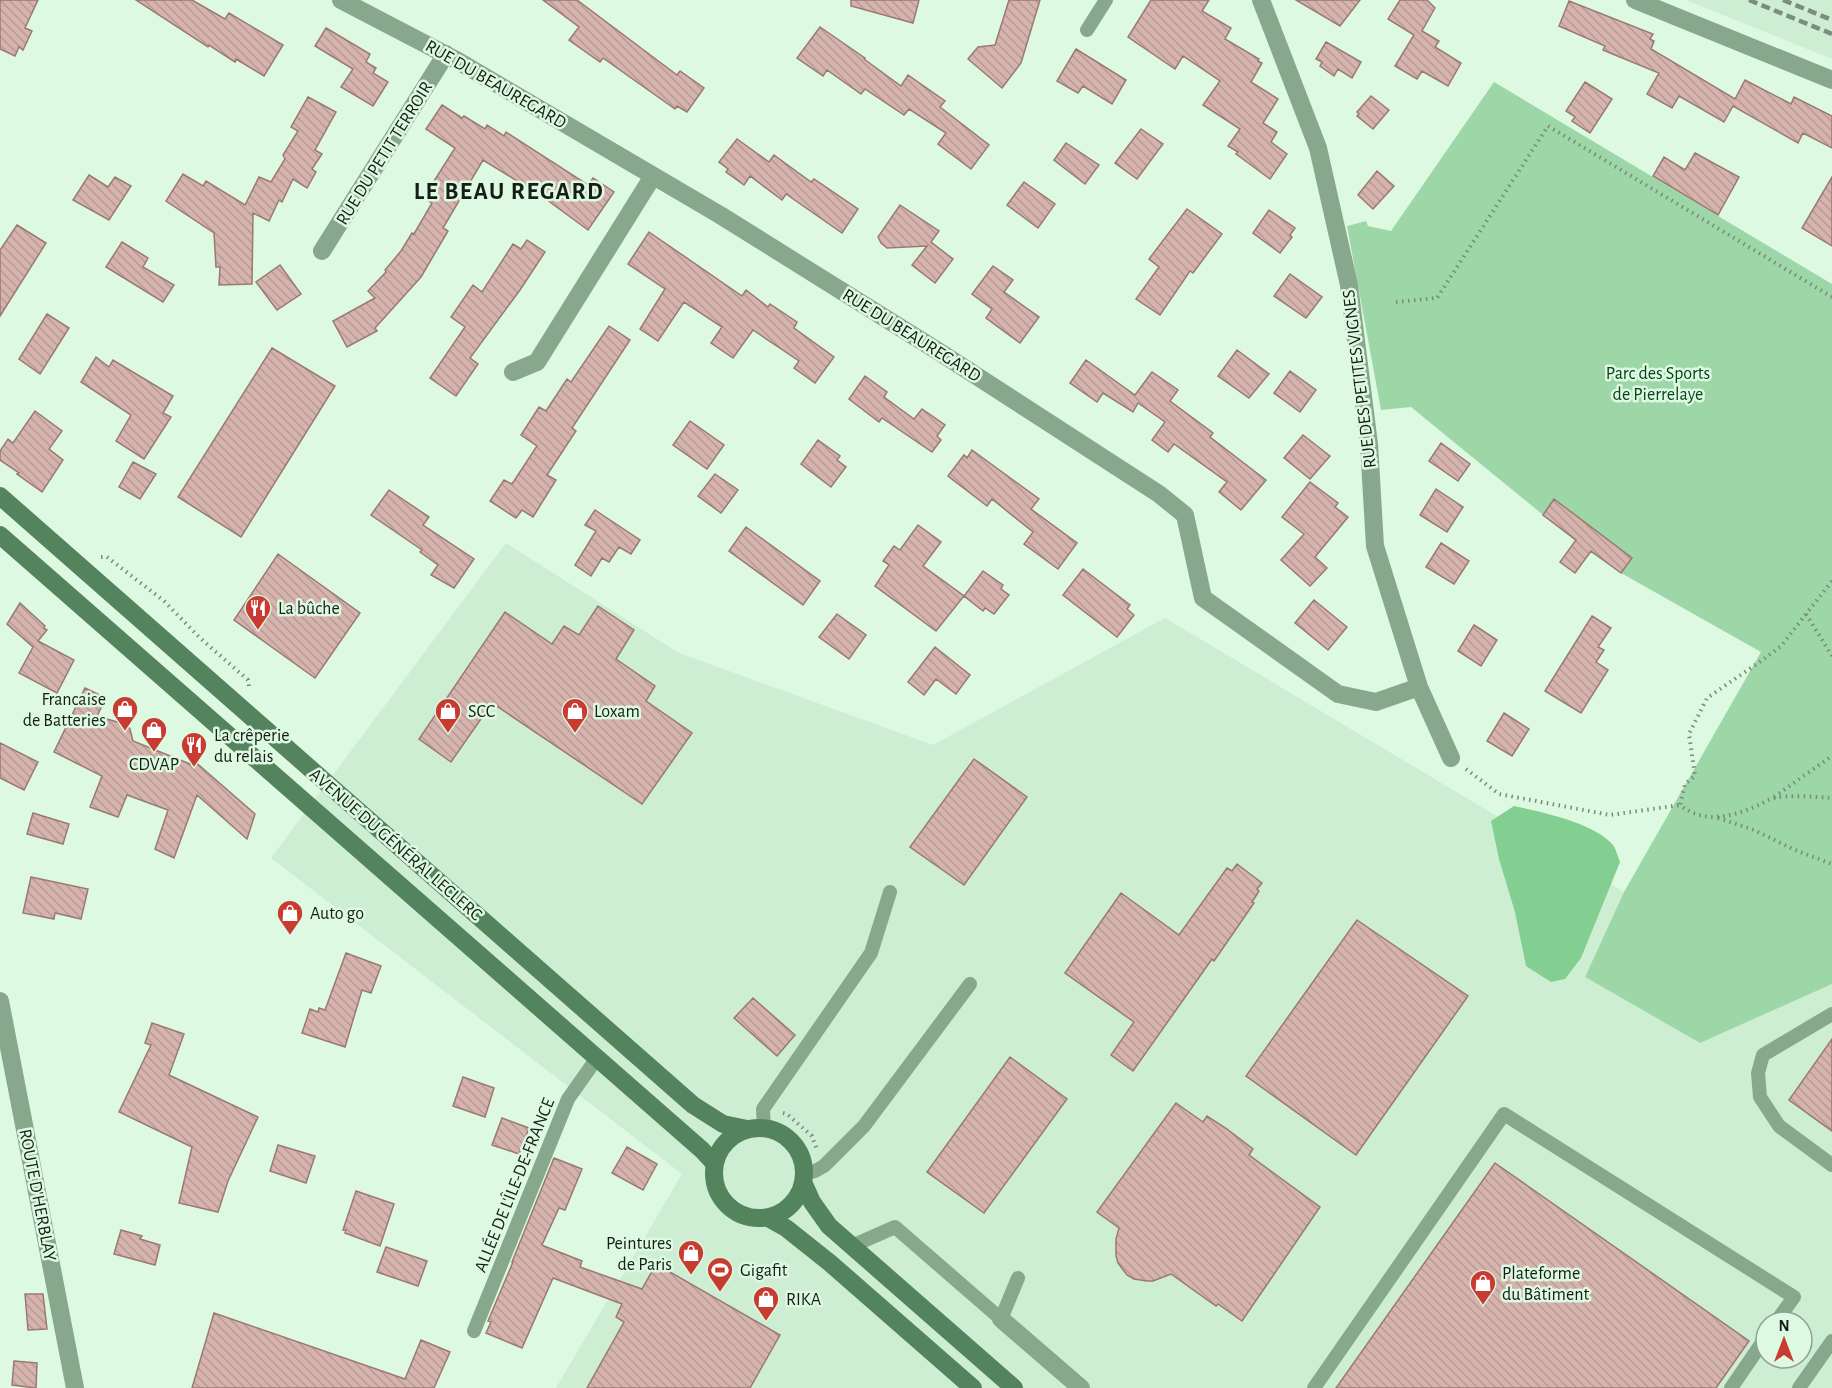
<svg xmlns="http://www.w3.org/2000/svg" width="1832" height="1388" font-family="'Alegreya Sans',sans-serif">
<defs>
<pattern id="building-back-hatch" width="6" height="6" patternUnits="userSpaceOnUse" patternTransform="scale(1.5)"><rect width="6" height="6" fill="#d6b3ad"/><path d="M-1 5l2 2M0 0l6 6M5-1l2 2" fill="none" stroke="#b79a94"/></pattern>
</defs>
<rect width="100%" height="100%" fill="#def9e2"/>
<path fill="#cdeed2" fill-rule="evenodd" d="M1686 0H1832V59Z
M506 543 679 653 933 745 1165 618 1624 892 1585 977 1700 1043 1832 984V1388H556L682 1174 271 858ZM1766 1322H1802V1358H1766Z"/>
<path fill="#9dd7a7" d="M1494 82 1832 284V984L1700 1043 1585 977 1624 892 1761 652 1621 573 1590 552 1575 573 1560 562 1575 541 1411 407 1381 410 1347 226 1366 221 1368 226 1391 231Z"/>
<path fill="#82cf91" d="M1514 806C1542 812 1595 823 1613 845 1616 849 1618 857 1620 862L1581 958 1565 979 1551 982 1526 966 1515 912 1499 859 1491 821Z"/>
<path fill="url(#building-back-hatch)" stroke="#997974" stroke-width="1.5" d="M0 0H38L25 28 32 31 23 50 19 47 15 56 0 49Z
M136 0H192L225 19 229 13 283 45 264 76 236 59 235 62 209 45 208 47Z
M543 0H577L677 75 680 71 704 88 687 112 677 106 675 109 603 58 600 62 569 40 579 27Z
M851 0H919L913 23 851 6Z
M1009 0H1040L1021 63 1002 88 968 59 978 47 995 45Z
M1151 0H1209L1202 11 1231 28 1225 39 1259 59 1258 61 1262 63 1251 82 1278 99 1263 123 1277 132 1271 142 1287 154 1270 179 1236 154 1238 152 1228 146 1240 129 1203 105 1220 81 1183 56 1175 69 1128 37Z
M1296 0H1360L1340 26Z
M1400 0H1427L1435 8 1422 31 1439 41 1435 47 1461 63 1448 86 1422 71 1417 79 1395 66 1414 35 1388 19Z
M1569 1 1653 34 1650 39 1654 41 1651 49 1735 99 1745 80 1791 104 1794 97 1832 116V148L1803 133 1798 143 1733 106 1724 122 1679 96 1672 108 1647 94 1659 73 1603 50 1605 46 1559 26Z
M820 27 865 58 864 59 901 86 908 75 945 101 940 107 989 145 971 169 938 144 946 133 909 109 904 115 865 89 861 94 827 70 823 76 797 58Z
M326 28 370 54 366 62 376 68 373 73 388 82 373 106 341 87 353 69 315 46Z
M1326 42 1361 62 1352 78 1338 69 1334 76 1320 66 1322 62 1316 59Z
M1076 49 1126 80 1112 104 1083 86 1078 93 1057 81Z
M1585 82 1612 99 1590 133 1572 121 1575 117 1566 111Z
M1371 96 1389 110 1373 129 1357 116 1359 114 1357 112Z
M308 97 336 112 315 150 322 154 312 169 316 172 307 188 293 179 282 202 279 200 269 221 253 213 252 284 219 285 220 267H216L214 233 166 201 183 174 203 186 206 181 245 205 259 177 271 182 285 159 283 155 298 131 291 127Z
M442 105 462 118 464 116 485 129 487 125 504 136 506 132 588 185 593 178 614 192 588 230 543 197 483 160 443 228 448 231 421 277 375 328 377 331 347 347 333 321 375 298 368 291 386 272 385 270 401 251 412 233 414 234 432 203 427 200 437 182 434 181 455 148 426 129Z
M1141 129 1163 144 1137 179 1115 163Z
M737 139 769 162 774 155 811 182 814 179 858 209 842 233 786 194 782 200 750 176 744 185 726 172 728 169 719 162Z
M1066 143 1099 165 1085 184 1054 160Z
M1695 153 1739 177 1718 215 1653 176 1664 157 1685 170Z
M1377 171 1394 186 1373 209 1358 195Z
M89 175 108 187 115 177 131 186 109 220 73 200Z
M1832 177V246L1802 228Z
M1024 182 1055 204 1038 228 1007 205Z
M900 205 939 231 931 242 953 259 935 283 912 265 927 246 887 248 881 243 878 237Z
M1187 209 1222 234 1193 273 1190 271 1160 315 1136 299 1159 267 1149 259Z
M1269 210 1295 228 1290 235 1292 237 1280 253 1253 233Z
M17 225 46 243 0 316V250Z
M649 232 742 296 746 290 768 307 770 304 797 322 794 328 834 357 815 383 794 368 799 361 753 330 733 358 711 343 722 327 684 302 658 341 640 329 665 289 628 264Z
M527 240 545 252 520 290 470 358 478 364 456 396 430 378 465 327 451 317 473 285 482 292 513 244 521 249Z
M122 242 148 258 143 267 174 285 163 302 106 267Z
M280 265 301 294 277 310 256 282Z
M993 266 1013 280 1004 292 1039 317 1020 343 986 318 992 309 972 294Z
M1290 274 1322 297 1306 318 1274 296Z
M47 314 69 328 40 374 19 359Z
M609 326 630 340 572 428 576 431 547 475 556 480 533 517 522 510 516 518 490 501 504 480 512 484 537 446 521 435 539 407 546 411 567 379 571 382Z
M272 348 335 386 241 537 178 497Z
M1237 350 1269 374 1249 398 1218 376Z
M96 357 109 367 113 360 173 396 163 413 171 417 144 459 116 441 131 415 81 382Z
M1086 360 1135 395 1152 372 1178 390 1170 401 1213 433 1210 437 1266 480 1241 510 1219 492 1227 482 1174 444 1168 452 1152 440 1165 422 1138 403 1133 412 1103 393 1097 402 1070 383Z
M1290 371 1316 390 1300 412 1274 393Z
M865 376 887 392 884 397 914 419 922 409 945 425 937 436 941 440 932 452 882 418 879 422 849 399Z
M35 411 62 431 49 449 63 460 42 492 17 474 19 473 0 460V451L8 439 13 443Z
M690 421 724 445 707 469 673 445Z
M1303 435 1330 456 1310 479 1284 458Z
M818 440 840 456 837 460 846 467 831 487 801 464Z
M1441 443 1470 464 1458 481 1429 461Z
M972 450 1039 499 1031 509 1077 543 1058 569 1024 544 1033 532 992 499 987 506 948 476 964 455 967 458Z
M133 462 156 474 140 499 119 487Z
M715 474 738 490 721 513 698 496Z
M1310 482 1338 503 1335 507 1348 517 1315 557 1327 568 1310 586 1281 560 1304 534 1282 517Z
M1436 489 1463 507 1447 532 1420 515Z
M389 490 429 517 423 525 474 559 454 588 431 575 438 565 420 552 422 550 371 515Z
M1554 499 1632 558 1621 573 1591 551 1575 573 1560 562 1576 540 1543 515Z
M595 510 640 540 631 554 619 547 609 562 602 558 591 576 575 565 596 531 585 525Z
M918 525 941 542 923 566 964 596 936 631 875 586 889 565 883 561 894 546 900 550Z
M746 527 820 581 803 605 729 551Z
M1441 543 1469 561 1454 584 1426 567Z
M278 554 360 613 315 678 234 620Z
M1083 569 1130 605 1127 609 1134 615 1117 637 1063 595Z
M983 571 1003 585 1001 589 1009 595 994 614 985 608 983 611 964 596Z
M1314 600 1347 627 1328 650 1295 623Z
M20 603 45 626 44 628 47 630 38 641 74 660 57 693 19 673 33 647 7 624Z
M598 606 634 630 616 659 655 686 646 701 692 733 642 804 492 703 451 762 419 739 505 612 552 644 564 626 579 635Z
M837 614 866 635 849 659 819 637Z
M1592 616 1611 628 1598 647 1604 650 1596 662 1608 670 1581 713 1545 691Z
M1474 625 1497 640 1481 666 1458 651Z
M935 647 970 675 956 694 936 679 924 695 908 682Z
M85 688 106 698 97 716 127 725 130 729 133 741 190 764 193 760 255 814 247 839 197 795 174 858 155 849 168 810 127 795 118 817 90 807 102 776 54 752Z
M1504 713 1529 729 1512 756 1487 741Z
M0 743 38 762 24 790 0 778Z
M974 759 1027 797 964 885 910 847Z
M33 813 69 824 63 844 27 834Z
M1237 864 1262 883 1257 889 1259 891 1252 902 1254 903 1214 961 1212 959 1133 1071 1111 1055 1134 1022 1065 973 1121 893 1179 935 1227 868 1232 871Z
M31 877 88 889 81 919 55 913 54 919 23 913Z
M1357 920 1468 996 1356 1155 1246 1076Z
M346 953 381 966 371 993 362 990 345 1047 302 1033 310 1009 318 1012 319 1008 325 1010Z
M753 998 795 1035 777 1056 734 1018Z
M152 1023 184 1034 169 1075 258 1117 228 1181 218 1212 179 1203 192 1147 119 1112 151 1045 145 1043Z
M1832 1039V1131L1789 1100Z
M1010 1057 1067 1099 984 1213 927 1172Z
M463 1077 494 1088 485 1117 453 1106Z
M1176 1103 1203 1122 1207 1116 1227 1129 1253 1149 1249 1155 1320 1207 1242 1321 1218 1304 1216 1306 1171 1274 1153 1281H1147L1134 1279 1127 1275 1118 1263 1116 1256V1239L1119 1228 1097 1212Z
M502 1118 529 1128 519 1154 492 1145Z
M278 1145 315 1156 306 1183 270 1171Z
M627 1147 657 1164 643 1190 612 1173Z
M554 1158 582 1169 565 1210 559 1208 542 1245 544 1246 582 1261 580 1267 642 1289 656 1264 780 1335 750 1388H587L624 1322 616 1317 622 1304 553 1278 522 1348 486 1333 491 1322 488 1321 513 1262H512Z
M1495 1163 1749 1341 1716 1388H1336Z
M356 1191 394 1204 380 1246 345 1233 346 1230H343Z
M121 1230 142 1236 140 1239 160 1245 155 1265 114 1254Z
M386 1247 427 1261 418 1286 377 1272Z
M25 1294H43L47 1329 28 1330Z
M214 1313 405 1379 421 1340 450 1352 434 1388H192Z
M14 1361 37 1363 36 1388 12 1385Z"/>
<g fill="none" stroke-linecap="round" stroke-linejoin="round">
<path stroke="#798b7c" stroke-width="4" stroke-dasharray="1.5 4.5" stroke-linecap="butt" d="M1396 302 1437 298 1548 126 1832 297
M101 557H107L164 601 200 638 248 680 249 686
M1832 581 1781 646 1764 659 1707 698 1689 734 1695 776 1685 784 1680 805C1702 823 1729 818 1754 807 1760 805 1765 801 1771 799 1789 794 1814 797 1832 798
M1806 614 1832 656
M1466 769 1499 794 1610 815 1680 805
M1774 797 1832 756
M1718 818 1754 830 1795 850 1832 864
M783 1113 787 1114 812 1136 817 1150"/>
<path stroke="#88a88d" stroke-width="14" d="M1087 30 1106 0
M1832 1014 1763 1055 1758 1073 1760 1097 1779 1126 1832 1165
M764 1129 763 1109 871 953 890 892
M804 1173 815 1171 824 1166 864 1126 970 984
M852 1246 895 1227 1001 1319 1018 1278
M474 1331 568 1099 597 1058
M1314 1388 1504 1114 1794 1297 1776 1322
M1731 1388 1766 1337
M1799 1388 1832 1341"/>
<path stroke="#88a88d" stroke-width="18" d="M341 0 458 61 720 215 941 353 1159 494 1185 515 1203 598 1338 694 1376 702 1419 687
M1261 0 1318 148 1349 285 1369 444 1375 546 1419 687 1451 758
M1635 0 1832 80
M322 251 446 54
M513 372 537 362 653 176
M0 1001 75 1388
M1001 1319 1081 1388"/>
<path stroke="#54845e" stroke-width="18" d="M0 496 693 1105 723 1124 747 1129
M0 535 702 1150 714 1163
M714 1173a45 45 0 1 1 90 0a45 45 0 1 1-90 0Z
M803 1182 812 1202 829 1226 1014 1388
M768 1218 786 1228 830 1263 973 1388"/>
<path stroke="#7b8d7e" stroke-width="4.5" stroke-dasharray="9 4.5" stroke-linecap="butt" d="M1749 0 1832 34
M1783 0 1832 20"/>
</g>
<defs>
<g id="restaurant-pin" transform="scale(1.35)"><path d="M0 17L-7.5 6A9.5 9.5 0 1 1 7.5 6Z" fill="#c83b31" stroke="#def9e2"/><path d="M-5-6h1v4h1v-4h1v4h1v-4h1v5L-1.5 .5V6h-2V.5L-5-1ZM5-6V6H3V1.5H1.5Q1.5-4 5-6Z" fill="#fff"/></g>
<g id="shop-pin" transform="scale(1.35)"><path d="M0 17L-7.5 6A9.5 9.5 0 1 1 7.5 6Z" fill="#c83b31" stroke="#def9e2"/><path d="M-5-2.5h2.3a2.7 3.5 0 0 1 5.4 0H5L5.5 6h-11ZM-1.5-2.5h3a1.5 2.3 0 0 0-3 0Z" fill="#fff"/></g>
<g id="stadium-pin" transform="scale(1.35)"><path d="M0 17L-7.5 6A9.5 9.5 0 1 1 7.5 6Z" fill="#c83b31" stroke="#def9e2"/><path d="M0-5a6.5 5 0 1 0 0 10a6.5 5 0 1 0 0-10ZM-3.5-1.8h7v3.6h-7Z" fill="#fff"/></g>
</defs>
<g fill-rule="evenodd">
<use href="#restaurant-pin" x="258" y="608"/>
<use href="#shop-pin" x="125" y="709"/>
<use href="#shop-pin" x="448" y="711"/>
<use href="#shop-pin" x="575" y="711"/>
<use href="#shop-pin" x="154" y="730"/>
<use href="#restaurant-pin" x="194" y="745"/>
<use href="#shop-pin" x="290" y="913"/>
<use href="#shop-pin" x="691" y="1253"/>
<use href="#stadium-pin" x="720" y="1270"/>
<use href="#shop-pin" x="1483" y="1283"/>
<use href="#shop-pin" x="766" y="1299"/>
</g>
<g text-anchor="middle" stroke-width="5" stroke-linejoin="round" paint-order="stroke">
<g font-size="18" fill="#141e16" stroke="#def9e2">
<text transform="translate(496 84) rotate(30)" y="6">RUE DU BEAUREGARD</text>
<text transform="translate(384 153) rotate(-58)" y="6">RUE DU PETIT TERROIR</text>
<text transform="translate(912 335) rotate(32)" y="6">RUE DU BEAUREGARD</text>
<text transform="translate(1359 379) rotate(-97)" y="6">RUE DES PETITES VIGNES</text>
<text transform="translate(396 844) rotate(41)" y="6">AVENUE DU GÉNÉRAL LECLERC</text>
<text transform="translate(514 1185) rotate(-68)" y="6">ALLÉE DE L'ÎLE-DE-FRANCE</text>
<text transform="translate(38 1195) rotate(79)" y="6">ROUTE D'HERBLAY</text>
</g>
<g font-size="18" fill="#06421b" stroke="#def9e2">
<text x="1658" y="379">Parc des Sports<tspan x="1658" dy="21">de Pierrelaye</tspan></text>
</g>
<g font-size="18" fill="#141e16" stroke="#def9e2" text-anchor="start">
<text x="278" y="614">La bûche</text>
<text x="106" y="705" text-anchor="end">Francaise<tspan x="106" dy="21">de Batteries</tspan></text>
<text x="468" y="717">SCC</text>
<text x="594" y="717">Loxam</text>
<text x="214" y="741">La crêperie<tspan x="214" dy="21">du relais</tspan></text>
<text x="154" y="770" text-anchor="middle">CDVAP</text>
<text x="310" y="919">Auto go</text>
<text x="672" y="1249" text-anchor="end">Peintures<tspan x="672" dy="21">de Paris</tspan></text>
<text x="740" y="1276">Gigafit</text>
<text x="1502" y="1279">Plateforme<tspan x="1502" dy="21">du Bâtiment</tspan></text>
<text x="786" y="1305">RIKA</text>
</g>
<g font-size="24" font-weight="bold" letter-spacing="1.5" fill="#141e16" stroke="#def9e2">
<text x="509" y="199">LE BEAU REGARD</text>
</g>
</g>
<g transform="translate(1784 1340)"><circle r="28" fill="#def9e2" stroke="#8da190" stroke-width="1.5"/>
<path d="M0-4.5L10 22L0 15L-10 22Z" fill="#c83b31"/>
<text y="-9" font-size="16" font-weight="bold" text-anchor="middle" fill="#141e16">N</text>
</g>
</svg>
